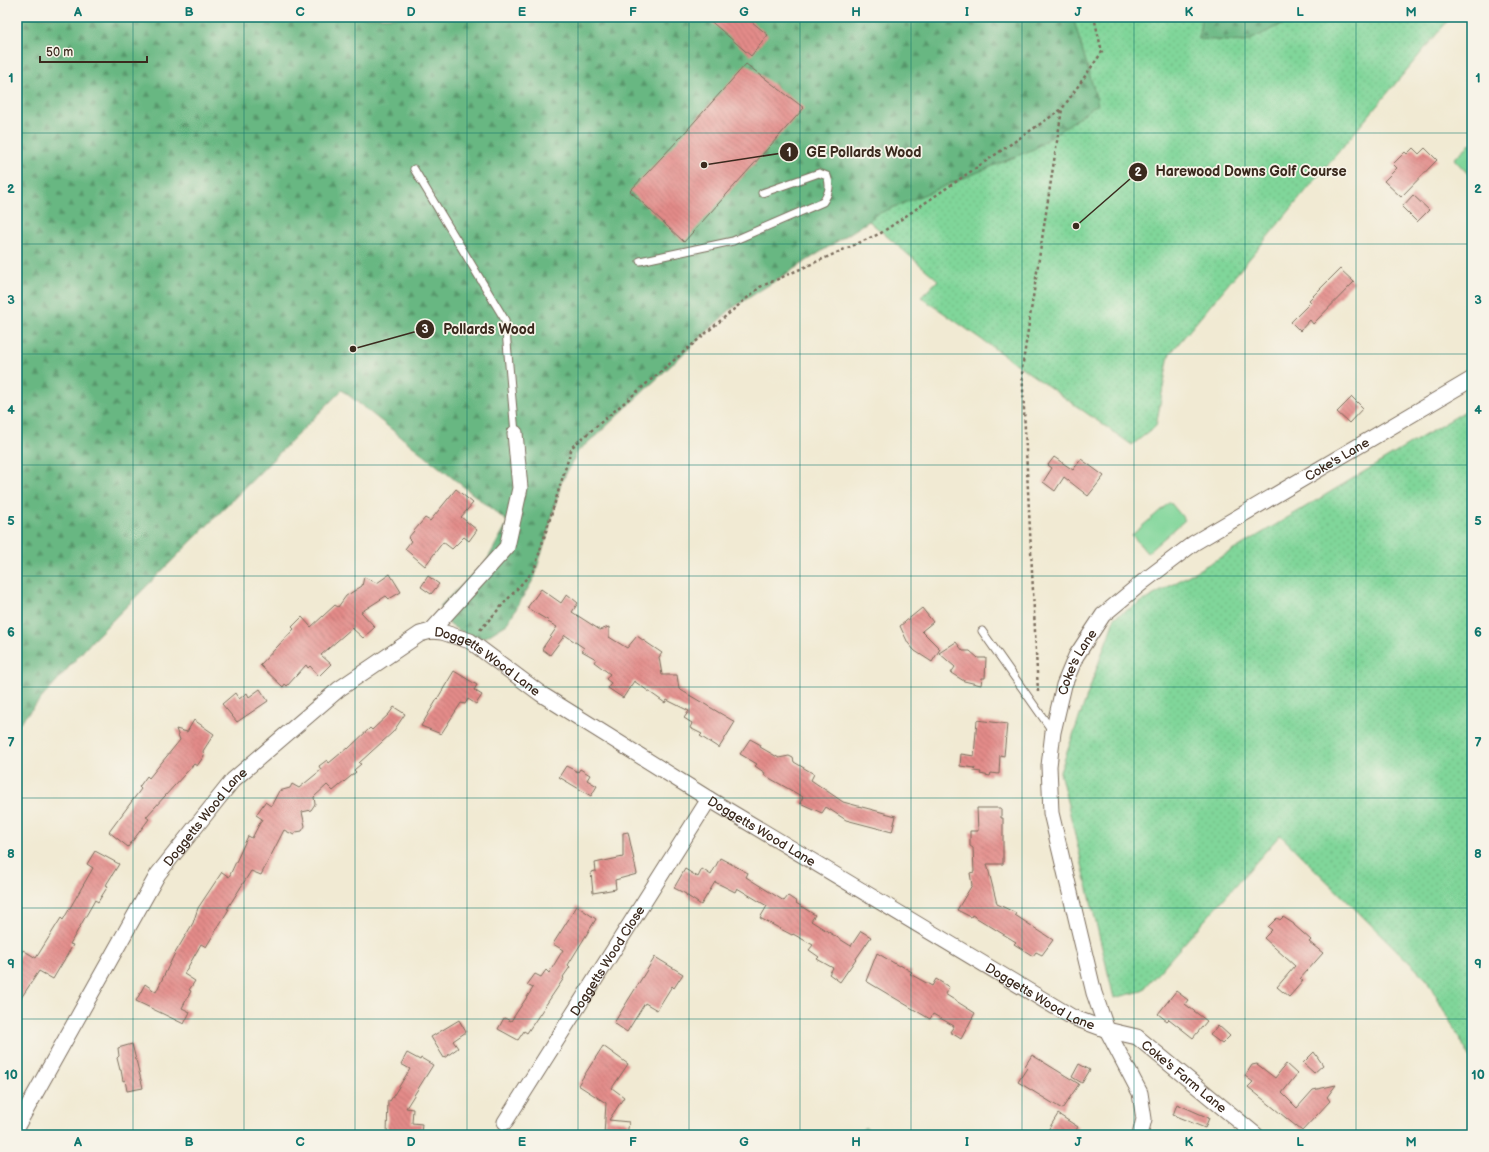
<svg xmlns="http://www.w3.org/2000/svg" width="1489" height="1152" font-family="'Balsamiq Sans',sans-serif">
<defs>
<pattern id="green-dots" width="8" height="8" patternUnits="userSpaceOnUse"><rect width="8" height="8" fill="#80d69a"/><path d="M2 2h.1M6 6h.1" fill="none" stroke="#70b884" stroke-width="1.8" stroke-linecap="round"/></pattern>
<pattern id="forest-firs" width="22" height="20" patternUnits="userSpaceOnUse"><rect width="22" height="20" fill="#68b782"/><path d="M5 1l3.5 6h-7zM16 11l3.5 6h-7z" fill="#57956a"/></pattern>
<pattern id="building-back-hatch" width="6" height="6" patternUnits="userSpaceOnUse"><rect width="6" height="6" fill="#e38b89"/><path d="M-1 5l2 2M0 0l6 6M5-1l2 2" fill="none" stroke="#b9726f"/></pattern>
</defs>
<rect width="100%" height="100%" fill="#f7f3e8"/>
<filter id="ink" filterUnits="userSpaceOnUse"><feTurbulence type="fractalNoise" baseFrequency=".025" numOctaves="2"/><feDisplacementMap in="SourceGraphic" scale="8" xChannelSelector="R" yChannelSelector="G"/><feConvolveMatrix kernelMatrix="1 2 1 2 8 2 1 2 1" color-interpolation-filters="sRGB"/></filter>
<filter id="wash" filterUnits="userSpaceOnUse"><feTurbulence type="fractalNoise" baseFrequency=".012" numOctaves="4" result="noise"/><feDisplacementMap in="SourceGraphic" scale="16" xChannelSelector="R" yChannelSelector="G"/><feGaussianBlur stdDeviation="0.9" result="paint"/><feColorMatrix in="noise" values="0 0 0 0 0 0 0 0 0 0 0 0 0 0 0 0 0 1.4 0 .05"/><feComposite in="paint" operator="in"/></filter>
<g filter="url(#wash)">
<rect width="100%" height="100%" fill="#f1ead3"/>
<path fill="url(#green-dots)" stroke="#5e805c" d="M1050 17H1451L1169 355 1156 426 1132 445 921 297 938 280 869 221 1008 83Z
M1472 407V1061L1427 980 1280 835 1142 991 1114 998 1060 772 1115 617 1237 548Z"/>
<path fill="url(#forest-firs)" stroke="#527050" d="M17 17H1073L1098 104 1034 149 875 215 869 221 731 309 598 434 578 451 561 483 546 539 533 580 507 624 486 637 476 640 450 625 440 606 486 562 508 522 342 390 91 642 17 726Z
M1201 17H1297L1246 42 1199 39Z"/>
<path fill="#80d69a" stroke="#5e805c" d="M1471 143 1472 144V178L1454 159Z
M1170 502 1185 520 1147 553 1132 535Z
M865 1127 873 1135H857Z"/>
<g id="blocks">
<path fill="url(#building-back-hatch)" d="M706 17H746L768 35 751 56Z
M746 64 804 108 684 242 630 191 679 139Z
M1413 148 1419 154 1425 148 1437 160 1401 197 1384 181 1397 168 1393 164 1405 152 1407 154Z
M1413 195 1429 210 1417 222 1402 207Z
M1340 269 1354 282 1313 324 1310 320 1300 331 1291 322 1311 302 1309 300Z
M1352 397 1363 408 1349 423 1337 412Z
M1054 457 1073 470 1081 459 1104 476 1088 496 1064 477 1055 491 1043 482 1052 468 1048 465Z
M456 489 473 503 461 517 477 530 469 541 464 537 452 549 443 542 425 566 405 549 411 541 408 538 425 518 430 521Z
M390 574 401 592 389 599 386 596 361 612 375 627 363 638 352 628 321 655 331 664 319 676 310 666 308 668 306 665 287 686 285 684 283 687 260 665 294 629 292 627 302 617 311 627 335 605 338 607 346 596 362 586 364 577 377 583Z
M428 576 439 584 431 594 421 587Z
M541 589 561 603 567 594 578 603 572 612 600 630 609 627V637L627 648 637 636 662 653 659 657 662 675H677L679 689 735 722 719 748 700 736 702 734 690 728 692 723 684 718 689 711 667 700 665 703 634 681 623 698 608 688 611 683 606 679 610 674 594 662 596 659 582 651 584 648 565 635 550 655 542 649 557 627 548 622 549 621 527 608Z
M922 608 933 622 922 631 940 649 932 662 915 651 908 643 900 626Z
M956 642 963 651H970L978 658H986L985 678H982L981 685 964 681 951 673 955 667 939 653Z
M454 671 477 685 474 690 482 695 476 704 468 699 465 704 461 703 441 734 421 726Z
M260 689 268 701 237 722 222 704 235 693 239 699 247 693 249 697Z
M394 707 405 714 393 732 359 763 361 764 354 770 356 772 333 791 327 785 314 797 315 804 311 810 302 812 305 826 302 831 296 832 294 835 284 830 261 875 251 871 227 909H229L206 947 201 944 184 974 195 981 189 990 191 991 182 1008 190 1012 184 1024 136 1001 145 984 156 992 174 955 193 923 198 908 222 872 229 877 248 836 252 838 262 819 256 815 265 802 271 806 279 791 290 788 292 784 299 788 321 770 319 766 327 760 329 763 347 748 348 749 370 728 372 730 389 714Z
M194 720 214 734 203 751 204 756 197 766 194 764 146 817 149 819 128 847 109 832 141 789 139 787 147 776 149 778 180 740 176 729 187 732Z
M977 720 1007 724 1004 756 1000 755 999 774 991 773 990 776 980 774 981 772 974 771 975 768 960 766 961 754 974 756Z
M750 739 761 745 760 747 779 758 789 756 793 758 794 762 814 774 811 780 843 802 896 816 892 832 846 820 826 807 822 813 800 803 803 797 764 775 765 773 755 766 757 764 740 754Z
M566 766 578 772 580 769 590 775 587 780 597 786 591 796 559 777Z
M977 808H1001V818H1003V864H987L997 904 1016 913 1015 915 1053 940 1042 955 1036 952 1033 956 1014 944 1016 942 972 915 971 917 957 910 972 885 970 873 974 872 973 848 970 846V831H978Z
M628 832 637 874 615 880 616 889 593 893 591 872 596 871 595 863 623 857V833Z
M95 851 119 864 106 885 108 886 98 902 95 900 70 944 73 945 53 979 39 971 17 1004V960L23 950 36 958 61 918 63 920 93 868 87 864Z
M720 858 748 873 746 877 784 901 788 896 797 902 796 903 815 915 811 921 851 946 861 931 871 937 840 982 829 974 833 968 817 959 819 957 809 950 813 945 793 934 792 935 760 918 767 906 737 888 735 892 715 882 701 905 686 895V894L674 888 685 869 698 877 702 869 711 875Z
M577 906 596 919 568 965 570 967 563 977 564 978 527 1033 524 1031 518 1040 498 1029 504 1018 511 1021 533 988 527 985 535 974 541 977 546 970 549 973 563 950 553 944Z
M1283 917 1294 924V925L1311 940 1309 942 1323 953 1300 979 1303 981 1289 997 1277 987 1295 966 1264 938 1272 930 1268 927 1277 918 1280 920Z
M877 953 899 966 900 965 912 972 910 974 932 986 936 979 949 987 945 994 975 1013 961 1039 950 1032 954 1026 933 1014 930 1019 866 981Z
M655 957 683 974 674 988 672 986 657 1010 645 1003 627 1032 614 1023Z
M1176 991 1188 1000 1185 1004 1207 1021 1193 1038 1169 1019 1167 1021 1158 1014Z
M459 1020 466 1032 453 1041 458 1048 444 1058 431 1037Z
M1218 1025 1230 1036 1222 1044 1210 1035Z
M132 1044 143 1088 127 1091 125 1080 123 1081 121 1070H120L117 1058 119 1056 118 1048Z
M603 1046 628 1064 612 1088 624 1097 609 1120 629 1122 627 1135H604L606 1103 578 1085Z
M1314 1052 1323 1065 1314 1073 1303 1063Z
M407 1053 420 1060 421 1058 433 1065 406 1108 413 1109 412 1123 422 1124 421 1135H387L388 1100 390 1101 410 1069 401 1064Z
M1032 1055 1079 1084 1062 1109 1018 1082 1027 1068 1025 1066Z
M1079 1064 1090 1070 1082 1083 1072 1077Z
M1257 1064 1275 1078 1286 1064 1297 1074 1282 1093 1297 1108 1313 1090 1336 1085 1327 1097 1330 1101 1302 1131 1248 1087 1253 1082 1245 1076 1252 1065Z
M1177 1104 1209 1118 1205 1128 1173 1115Z
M1058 1114 1078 1127 1073 1135H1045Z"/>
</g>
</g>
<g filter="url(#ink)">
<use href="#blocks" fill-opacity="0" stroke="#7b6d5d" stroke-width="1"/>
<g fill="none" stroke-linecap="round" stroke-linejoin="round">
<g stroke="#7b6d5d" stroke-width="9">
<path id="lane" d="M414 169 505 320 515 433
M640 261 733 241 823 202C829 193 831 186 827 176L819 173 762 193
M982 631 1053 732"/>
</g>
<g stroke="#7b6d5d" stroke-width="17">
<g id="street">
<path d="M431 631 507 547 520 488 515 433"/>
<path id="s1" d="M505 1122 709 799"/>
<path id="s2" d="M17 1126 158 874 233 780 339 689 420 634 431 631 442 632 470 641 541 694 709 799 1072 1017 1107 1030 1137 1037 1256 1135"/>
<path id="s3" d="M1140 1135 1144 1119 1140 1093 1107 1030 1094 993 1051 813 1049 766 1053 732 1064 685 1076 656 1103 615 1144 581 1194 543 1472 379"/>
</g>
</g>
<path stroke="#7b6d5d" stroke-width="2.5" stroke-dasharray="3 3" stroke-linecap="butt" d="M480 630 534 570 572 447 760 287 881 233 1062 109 1102 52 1094 17
M1038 692 1022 369 1062 109"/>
<use href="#lane" stroke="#fff" stroke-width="7"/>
<use href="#street" stroke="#fff" stroke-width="15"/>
</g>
</g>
<path fill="none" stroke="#0f766e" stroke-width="1" stroke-opacity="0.55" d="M133 17V1135M244 17V1135M355 17V1135M467 17V1135M578 17V1135M689 17V1135M800 17V1135M911 17V1135M1022 17V1135M1134 17V1135M1245 17V1135M1356 17V1135M17 133H1472M17 244H1472M17 354H1472M17 465H1472M17 576H1472M17 687H1472M17 798H1472M17 908H1472M17 1019H1472"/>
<g text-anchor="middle" stroke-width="3.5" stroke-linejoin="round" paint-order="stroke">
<g font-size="13" fill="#3b2a1e" stroke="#f7f3e8">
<text dy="5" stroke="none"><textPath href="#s3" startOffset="830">Coke's Lane</textPath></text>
<text dy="5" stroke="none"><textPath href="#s3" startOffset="494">Coke's Lane</textPath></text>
<text dy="5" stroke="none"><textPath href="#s2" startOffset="723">Doggetts Wood Lane</textPath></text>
<text dy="5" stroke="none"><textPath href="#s2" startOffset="363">Doggetts Wood Lane</textPath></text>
<text dy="5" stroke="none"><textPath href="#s2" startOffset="1047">Doggetts Wood Lane</textPath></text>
<text dy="5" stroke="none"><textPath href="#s1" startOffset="191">Doggetts Wood Close</textPath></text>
<text dy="5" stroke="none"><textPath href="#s2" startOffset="1371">Doggetts Wood Lane</textPath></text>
<text dy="5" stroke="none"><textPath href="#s2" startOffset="1538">Coke's Farm Lane</textPath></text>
</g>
</g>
<path fill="none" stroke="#3b2a1e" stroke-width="1.5" d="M704 165L789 152M1076 226L1138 172M353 349L425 329"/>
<g fill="#3b2a1e" stroke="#f7f3e8" stroke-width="1.5">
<circle cx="704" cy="165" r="4"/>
<circle cx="1076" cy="226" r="4"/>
<circle cx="353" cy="349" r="4"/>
<circle cx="789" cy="152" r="10"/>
<circle cx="1138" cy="172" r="10"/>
<circle cx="425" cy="329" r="10"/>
</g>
<g font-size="12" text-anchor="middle" font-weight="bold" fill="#fff">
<text x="789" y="156">1</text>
<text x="1138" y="176">2</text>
<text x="425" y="333">3</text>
</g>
<g font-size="14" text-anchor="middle" font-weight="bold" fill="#3b2a1e" stroke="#f7f3e8" stroke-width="3.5" stroke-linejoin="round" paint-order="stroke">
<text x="864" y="157">GE Pollards Wood</text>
<text x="1251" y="176">Harewood Downs Golf Course</text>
<text x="489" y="334">Pollards Wood</text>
</g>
<rect width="1489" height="1152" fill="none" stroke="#f7f3e8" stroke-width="44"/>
<path d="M40 56v6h107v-6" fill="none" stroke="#3b2a1e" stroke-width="2"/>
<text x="46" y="56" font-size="12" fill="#3b2a1e" stroke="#f7f3e8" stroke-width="3" paint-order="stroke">50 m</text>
<rect x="22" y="22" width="1445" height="1108" fill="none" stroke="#0f766e" stroke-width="1.5"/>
<g font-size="13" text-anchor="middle" font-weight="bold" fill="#0f766e">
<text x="78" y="16">A</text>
<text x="189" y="16">B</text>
<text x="300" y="16">C</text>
<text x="411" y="16">D</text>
<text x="522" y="16">E</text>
<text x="633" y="16">F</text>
<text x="744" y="16">G</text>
<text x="856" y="16">H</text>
<text x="967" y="16">I</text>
<text x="1078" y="16">J</text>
<text x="1189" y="16">K</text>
<text x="1300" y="16">L</text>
<text x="1411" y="16">M</text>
<text x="11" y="82">1</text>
<text x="1478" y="82">1</text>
<text x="11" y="193">2</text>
<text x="1478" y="193">2</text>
<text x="11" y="304">3</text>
<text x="1478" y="304">3</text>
<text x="11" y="414">4</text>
<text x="1478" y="414">4</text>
<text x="11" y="525">5</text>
<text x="1478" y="525">5</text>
<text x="11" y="636">6</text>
<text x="1478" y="636">6</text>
<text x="11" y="747">7</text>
<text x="1478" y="747">7</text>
<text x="11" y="858">8</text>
<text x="1478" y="858">8</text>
<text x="11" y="968">9</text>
<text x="1478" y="968">9</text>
<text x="11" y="1079">10</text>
<text x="1478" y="1079">10</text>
<text x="78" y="1146">A</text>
<text x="189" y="1146">B</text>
<text x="300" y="1146">C</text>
<text x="411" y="1146">D</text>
<text x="522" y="1146">E</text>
<text x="633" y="1146">F</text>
<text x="744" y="1146">G</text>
<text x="856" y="1146">H</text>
<text x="967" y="1146">I</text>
<text x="1078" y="1146">J</text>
<text x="1189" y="1146">K</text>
<text x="1300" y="1146">L</text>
<text x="1411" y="1146">M</text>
</g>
</svg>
